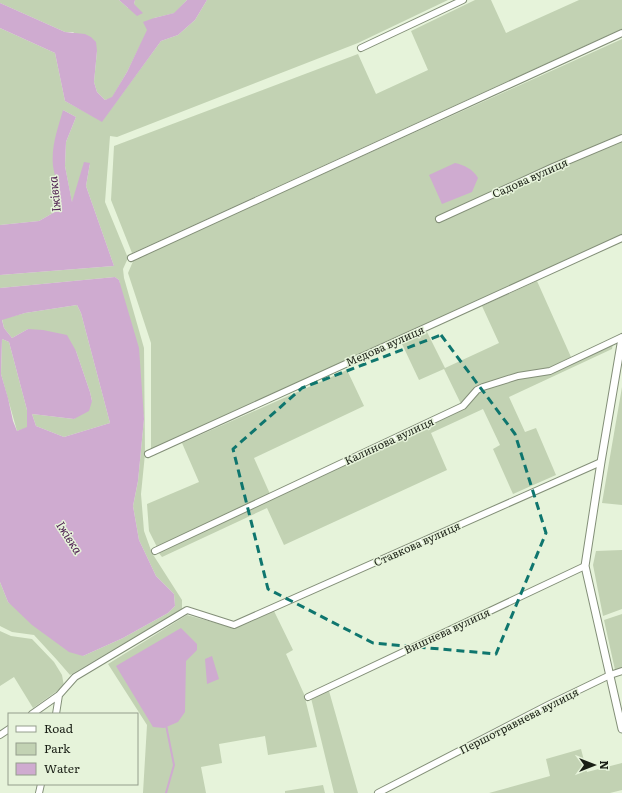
<svg xmlns="http://www.w3.org/2000/svg" width="622" height="793" font-family="Literata,serif">
<rect width="100%" height="100%" fill="#e6f3da"/>
<path fill="#c2d2b3" d="M0 0H119L128 8 134 4 135 0H187L175 13 154 18 127 72 112 98 105 100 97 92 94 82 97 51 73 32H65L0 3Z
M207 0H448L358 43 117 137 110 136 105 202 128 258 123 269 124 278 144 348 145 454 141 494 144 531 152 553 182 600V609L70 675 57 660 34 635 12 632 0 626V582L8 602 83 656 123 638 168 613 175 606 174 594 156 576 139 540 133 506 138 481 144 419 119 280 115 277 0 288V275L114 266 86 186 90 163 72 203 65 166 66 142 76 117 63 110 60 209 39 221 0 225V28L55 53 65 101 102 121 161 41 178 35 195 20Z
M475 0H491L506 33 579 0H622V29L132 253 111 200 114 146 358 54 376 94 428 70 411 31Z
M622 39V235L151 450V343L128 273 134 259Z
M537 281 571 357 549 368 517 373 482 384 475 388 461 404 444 369 419 380 402 344 427 332 445 368 499 343 482 306Z
M77 305 81 313 110 423 64 437 36 426 32 414 74 419 92 401 90 392 76 351 28 329 12 338 4 328 2 319 25 313Z
M2 339 9 342 27 410V428L17 431 1 374Z
M613 344 612 349 509 397 525 432 536 428 556 475 513 494 493 449 500 445 483 409 431 433 447 470 284 545 267 508 162 557 158 552 464 408 478 392 484 389 518 378 551 374Z
M347 370 364 406 254 458 270 494 157 547 149 531 147 504 199 482 182 443Z
M622 387V505L602 503Z
M622 550V609L603 616 593 565 596 551Z
M274 611 293 650 286 654 304 694 317 747 268 755 265 736 219 744 222 763 201 767 206 793H143L147 725 108 664 187 615 234 628Z
M622 614V668L615 670 604 620Z
M0 631 11 636 32 639 54 662 62 675 64 686 33 708 14 677 0 686Z
M329 691 358 793H334L311 698Z
M581 749 587 772 622 763V790L610 793H489L550 776 546 759Z
M323 785 325 793H285V791Z"/>
<path fill="#cfabd0" fill-rule="evenodd" d="M119 0H135L134 4 143 13 137 16Z
M187 0H207L195 20 178 35 161 41 102 122 65 101 55 53 0 28V3L65 32 85 34 91 37 96 42 97 51 94 82 97 92 105 100 112 97 127 72 147 30 143 22 154 18 174 13Z
M63 110 76 117 66 142 65 166 72 202 84 162 90 163 86 186 114 266 0 275V225L39 221 60 209C62 194 55 180 53 166 51 146 58 128 63 110Z
M455 163C464 165 473 169 478 178L472 192 442 204 429 175Z
M115 277 119 280 139 348 144 419 138 481 133 506 139 540 156 576 174 594 175 606 168 613 123 638 83 656 69 652 32 625 8 602 0 582V288ZM77 305 81 313 110 423 64 437 36 426 32 414 74 419 89 411 92 401 90 392 76 351 67 335 43 330 28 329 12 338 4 328 2 320 25 313ZM2 339 9 342 27 410V427L17 431 13 421 8 398 1 374Z
M181 628 197 644V650L186 661 185 712 178 722 164 728 153 727 116 666Z
M212 656 219 679 207 684 205 659Z"/>
<g fill="none" stroke-linecap="round" stroke-linejoin="round">
<path stroke="#cfabd0" stroke-width="2" d="M166 725 174 765 166 793"/>
<g stroke="#838f78" stroke-width="8">
<path id="minor" d="M361 48 463 0
M439 219 553 167 622 138
M131 258 622 33
M148 454 622 238
M155 551 463 406 477 390 483 387 518 376 550 371 622 337
M308 697 585 566
M32 714 59 695 75 677 187 610 234 625 601 462
M56 714 59 695
M0 735 9 729
M39 793 41 784
M378 793 550 704 610 675 622 671"/>
</g>
<g stroke="#838f78" stroke-width="9">
<path id="tertiary" d="M622 338 601 462 585 566 622 729"/>
</g>
<use href="#minor" stroke="#fff" stroke-width="6"/>
<use href="#tertiary" stroke="#fff" stroke-width="7"/>
</g>
<path fill="none" stroke="#0f766e" stroke-width="3" stroke-dasharray="8 5" stroke-linejoin="round" d="M441 335 515 434 546 533 496 654 373 643 268 589 233 449 302 388Z"/>
<g text-anchor="middle" stroke-width="3" stroke-linejoin="round" paint-order="stroke">
<g font-size="11" fill="#1a1f16" stroke="#e6f3da">
<text transform="translate(530 178) rotate(-24)" y="4">Садова вулиця</text>
<text transform="translate(385 346) rotate(-24)" y="4">Медова вулиця</text>
<text transform="translate(389 441) rotate(-25)" y="4">Калинова вулиця</text>
<text transform="translate(417 544) rotate(-24)" y="4">Ставкова вулиця</text>
<text transform="translate(447 631) rotate(-25)" y="4">Вишнева вулиця</text>
<text transform="translate(519 721) rotate(-27)" y="4">Першотравнева вулиця</text>
</g>
<g font-size="12" font-style="italic" fill="#512453" stroke="#e6f3da">
<text transform="translate(55 194) rotate(-96)" y="4">Іжівка</text>
<text transform="translate(69 538) rotate(57)" y="4">Іжівка</text>
</g>
</g>
<rect x="8" y="713" width="130" height="72" fill="#e6f3da" stroke="#949e8c"/>
<rect x="16" y="726" width="20" height="6" fill="#ffffff" stroke="#949e8c"/>
<text x="44" y="733" font-size="12" fill="#1a1f16">Road</text>
<rect x="16" y="743" width="20" height="12" fill="#c2d2b3" stroke="#949e8c"/>
<text x="44" y="753" font-size="12" fill="#1a1f16">Park</text>
<rect x="16" y="763" width="20" height="12" fill="#cfabd0" stroke="#949e8c"/>
<text x="44" y="773" font-size="12" fill="#1a1f16">Water</text>
<g transform="translate(594 765) rotate(90)" stroke="#e6f3da" stroke-width="3" paint-order="stroke">
<path d="M0-3L7 15L0 10L-7 15Z" fill="#1a1f16"/>
<text y="-6" font-size="11" font-weight="bold" text-anchor="middle" fill="#1a1f16">N</text>
</g>
</svg>
